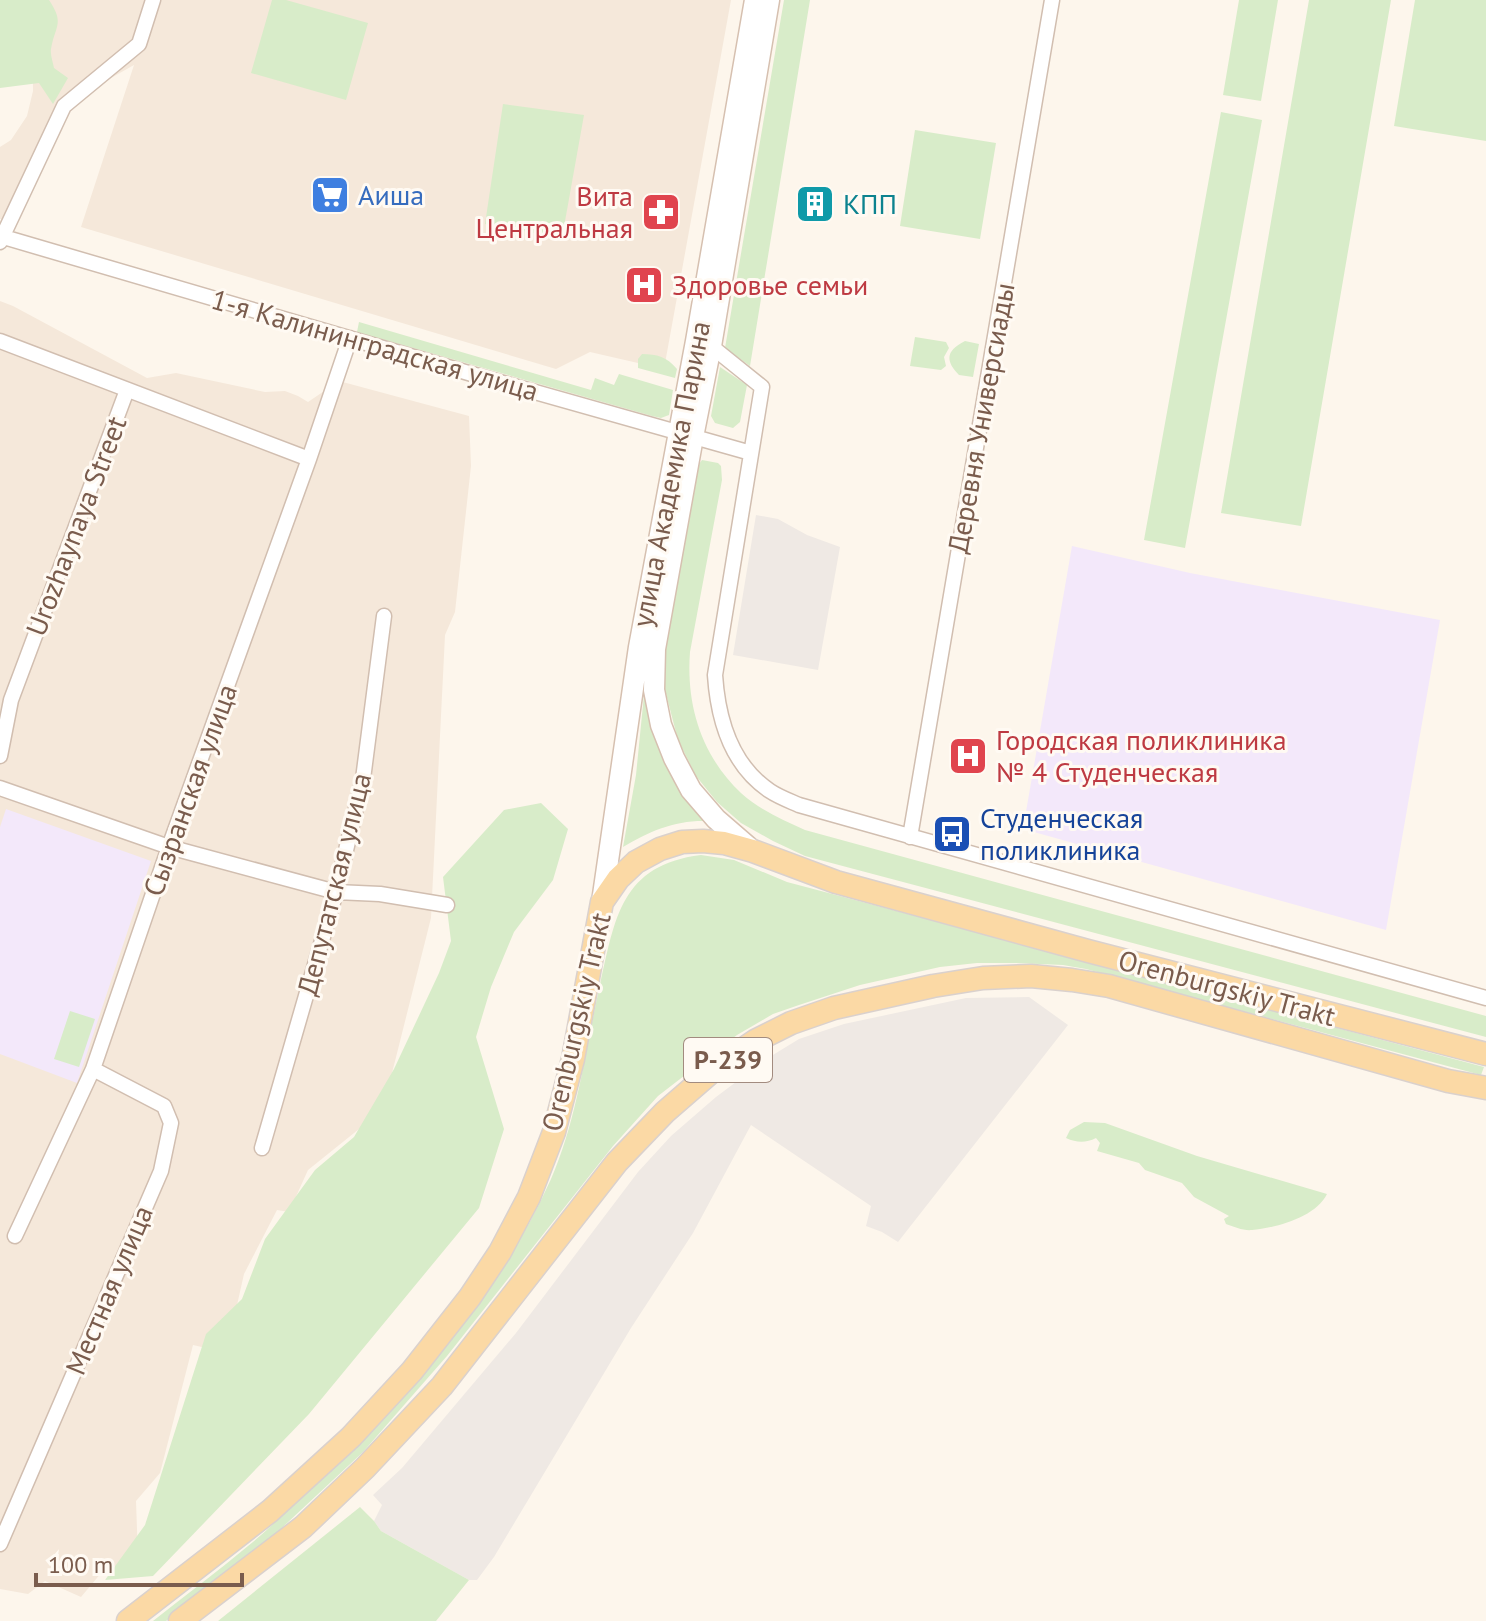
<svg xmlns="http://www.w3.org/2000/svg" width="1486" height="1621" font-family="'PT Sans',sans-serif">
<rect width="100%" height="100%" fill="#fdf6ec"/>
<path fill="#f5e8da" d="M32 0H731L664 369 590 352 556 369 81 227 134 65 56 109 3 219H0V147L11 140 27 116 33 91Z
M0 301 13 306 147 378 176 373 265 392 285 391 298 396 308 402 339 381 469 416 471 466 455 612 445 635 431 918 388 1089 369 1121 308 1170 289 1212 277 1210 244 1274 235 1314 206 1348 193 1345 160 1473 136 1501 138 1557 102 1572 81 1597 45 1581 28 1594 0 1589Z"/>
<path fill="#efe9e4" d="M756 515 778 519 807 535 840 547 818 670 733 655Z
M1029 997 1068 1025 898 1242 882 1232 866 1226 871 1206 751 1125 693 1233 631 1328 494 1557 477 1580H469L381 1531 374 1521 382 1505 373 1495 402 1468 516 1333 638 1172 671 1136 716 1097 768 1058 799 1039 844 1024 966 998Z"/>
<path fill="#f3e8fa" d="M1072 546 1190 573 1440 620 1386 930 1023 829Z
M6 809 151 861 77 1083 0 1054V827Z"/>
<path fill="#d8ecc9" d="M0 0H49C65 24 55 25 51 49 50 55 53 62 54 68L68 78 53 104 39 83 0 88Z
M272 0H286L368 23 346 100 251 73Z
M784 0H810L750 366 725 348Z
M1239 0H1278L1261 101 1223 95Z
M1309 0H1391L1301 526 1221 513Z
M1415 0H1486V141L1394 126Z
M503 104 584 115 562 238 485 224Z
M1221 112 1262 120 1185 548 1144 540Z
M915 130 996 143 980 239 900 226Z
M359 322 591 390 595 378 614 385 619 374 673 390 669 415 661 418 652 416 357 332Z
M915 337 946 342 949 348 944 357 946 366 941 370 910 366Z
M965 341 979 344 973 377 959 375C944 360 947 350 965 341Z
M642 354C657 354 667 357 677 369L675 378 638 368V359Z
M720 367 747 385 740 422 733 428 715 423 711 416Z
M702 460 718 463 721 466 722 480 690 652C686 705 701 755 741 793 760 810 783 820 805 830L1486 1016V1037L805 856 773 841 741 823 717 802 696 776 678 740 665 690 664 646 699 464Z
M645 685 707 821C675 820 650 831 623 847L636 775Z
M541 803 568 829 553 880 514 932 491 987 476 1037 504 1129 479 1208 309 1414 153 1576 105 1580 145 1525 206 1334 242 1299 265 1239 315 1170 354 1137 394 1069 439 973 451 941 443 877 504 810Z
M701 855 734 860 787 882 1484 1067 1481 1075 1086 969 1063 965 1016 963H977L940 967 860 985 799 1005 773 1014 737 1035 658 1096 613 1146 447 1356 363 1452 255 1553 166 1621H153C184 1596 217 1572 248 1546 267 1531 284 1513 302 1497 401 1406 495 1303 551 1179 578 1117 585 1050 600 985 615 918 621 865 701 855Z
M70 1011 95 1019 79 1067 54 1059Z
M1084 1122 1105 1123 1197 1156 1327 1194C1316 1217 1276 1228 1252 1230 1244 1231 1234 1227 1226 1224L1224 1219 1229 1216 1194 1197 1182 1183 1145 1170 1139 1163 1097 1151 1100 1143 1096 1138C1086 1143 1077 1143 1066 1138L1070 1130Z
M360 1507 374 1521 381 1531 469 1580 436 1621H218Z"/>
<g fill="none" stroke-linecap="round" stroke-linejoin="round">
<g stroke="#d1beb0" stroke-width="17">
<path id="street" d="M0 236 489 379 751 453
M0 242 64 106 139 44 153 0
M0 341 309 459
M711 346 762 387 715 675C718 720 731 765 770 791 779 797 790 801 799 805L1486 998
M0 756 11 700 127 390
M0 788 169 847 336 892 380 894 447 905
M910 837 1052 0
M262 1148 336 892 363 779 384 616
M15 1236 93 1069 169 847 309 459 350 338
M0 1544 161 1171 171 1123 164 1106 93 1069"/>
</g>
<g stroke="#d6c0b0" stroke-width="23">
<path id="secondary" d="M753 851 716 819 691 790 674 758 661 725 654 690 655 649 693 437 711 346 769 0
M602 902 639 647 696 341 755 0"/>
</g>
<g stroke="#dad1cd" stroke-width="25">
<path id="primary" d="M128 1621 270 1511 351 1437 412 1371 470 1297 500 1252 529 1197 554 1132 573 1059 602 902 618 879 636 862 660 849 682 842 703 841 724 843 753 851 836 882 1088 951 1486 1054
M180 1621 303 1527 365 1468 442 1386 617 1162 665 1112 718 1066 755 1041 791 1023 834 1008 933 986 983 978 1031 976 1072 980 1109 986 1448 1081 1486 1088"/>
</g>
<use href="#street" stroke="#fff" stroke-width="14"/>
<use href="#secondary" stroke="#fff" stroke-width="20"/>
<use href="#primary" stroke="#fbd9a5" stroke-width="22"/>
</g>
<defs>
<g id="supermarket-square" transform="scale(2)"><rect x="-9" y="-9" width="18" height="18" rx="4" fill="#3f7fe0" stroke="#fffaf3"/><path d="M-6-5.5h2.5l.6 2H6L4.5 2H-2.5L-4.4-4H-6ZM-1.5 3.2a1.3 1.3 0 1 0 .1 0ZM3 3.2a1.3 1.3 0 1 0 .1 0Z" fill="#fff"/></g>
<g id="building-square" transform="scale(2)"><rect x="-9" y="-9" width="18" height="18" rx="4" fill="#0f9aa8" stroke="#fffaf3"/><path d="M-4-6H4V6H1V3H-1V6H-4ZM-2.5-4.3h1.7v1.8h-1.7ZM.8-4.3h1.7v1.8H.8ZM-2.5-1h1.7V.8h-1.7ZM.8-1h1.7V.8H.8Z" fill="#fff"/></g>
<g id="pharmacy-square" transform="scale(2)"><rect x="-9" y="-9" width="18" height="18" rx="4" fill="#e0444e" stroke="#fffaf3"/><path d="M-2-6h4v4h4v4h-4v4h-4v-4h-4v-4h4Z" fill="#fff"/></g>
<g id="hospital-square" transform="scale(2)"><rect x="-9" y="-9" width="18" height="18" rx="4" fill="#e0444e" stroke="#fffaf3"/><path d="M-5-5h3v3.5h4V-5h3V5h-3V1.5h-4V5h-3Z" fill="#fff"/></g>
<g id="bus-square" transform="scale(2)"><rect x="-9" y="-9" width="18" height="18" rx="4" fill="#1a4fb4" stroke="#fffaf3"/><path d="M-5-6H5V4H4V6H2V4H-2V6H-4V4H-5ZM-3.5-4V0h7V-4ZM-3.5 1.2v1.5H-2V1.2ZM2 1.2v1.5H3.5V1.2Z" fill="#fff"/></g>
</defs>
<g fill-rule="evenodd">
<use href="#supermarket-square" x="330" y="195"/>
<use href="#building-square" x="815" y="204"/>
<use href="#pharmacy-square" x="661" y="212"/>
<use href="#hospital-square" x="644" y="285"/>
<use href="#hospital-square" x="968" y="756"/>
<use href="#bus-square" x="952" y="834"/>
</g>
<g text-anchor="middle" stroke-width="6" stroke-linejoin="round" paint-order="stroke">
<rect fill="#fffaf3" stroke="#a28b7f" stroke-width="2" x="684" y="1038" width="88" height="44" rx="6"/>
<g font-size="26" font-weight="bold" fill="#7a5c4d">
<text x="728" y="1069">Р-239</text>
</g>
<g font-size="28" fill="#366cbe" stroke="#fffaf3" text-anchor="start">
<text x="358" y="205">Аиша</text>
</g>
<g font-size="28" fill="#be3a42" stroke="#fffaf3" text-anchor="start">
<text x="633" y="206" text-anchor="end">Вита<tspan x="633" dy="32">Центральная</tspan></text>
<text x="672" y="295">Здоровье семьи</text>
<text x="996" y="750">Городская поликлиника<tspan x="996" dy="32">№ 4 Студенческая</tspan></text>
</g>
<g font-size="28" fill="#0d838f" stroke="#fffaf3" text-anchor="start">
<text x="843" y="214">КПП</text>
</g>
<g font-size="28" fill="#7a5c4d" stroke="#fffaf3">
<text transform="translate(375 345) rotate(16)" y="10">1-я Калининградская улица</text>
<text transform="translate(981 418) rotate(-80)" y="10">Деревня Универсиады</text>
<text transform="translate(671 474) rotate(-79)" y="10">улица Академика Парина</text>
<text transform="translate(76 526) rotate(-69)" y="10">Urozhaynaya Street</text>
<text transform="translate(190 790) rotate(-70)" y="10">Сызранская улица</text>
<text transform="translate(334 884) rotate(-76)" y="10">Депутатская улица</text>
<text transform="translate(1227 988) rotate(15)" y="10">Orenburgskiy Trakt</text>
<text transform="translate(576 1022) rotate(-77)" y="10">Orenburgskiy Trakt</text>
<text transform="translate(109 1290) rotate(-67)" y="10">Местная улица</text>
</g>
<g font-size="28" fill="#164399" stroke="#fffaf3" text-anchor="start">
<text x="980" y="828">Студенческая<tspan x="980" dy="32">поликлиника</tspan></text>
</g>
</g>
<path d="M36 1573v12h206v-12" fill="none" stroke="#7a5c4d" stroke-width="4"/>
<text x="48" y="1573" font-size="24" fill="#7a5c4d" stroke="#fffaf3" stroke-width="6" paint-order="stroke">100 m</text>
</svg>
